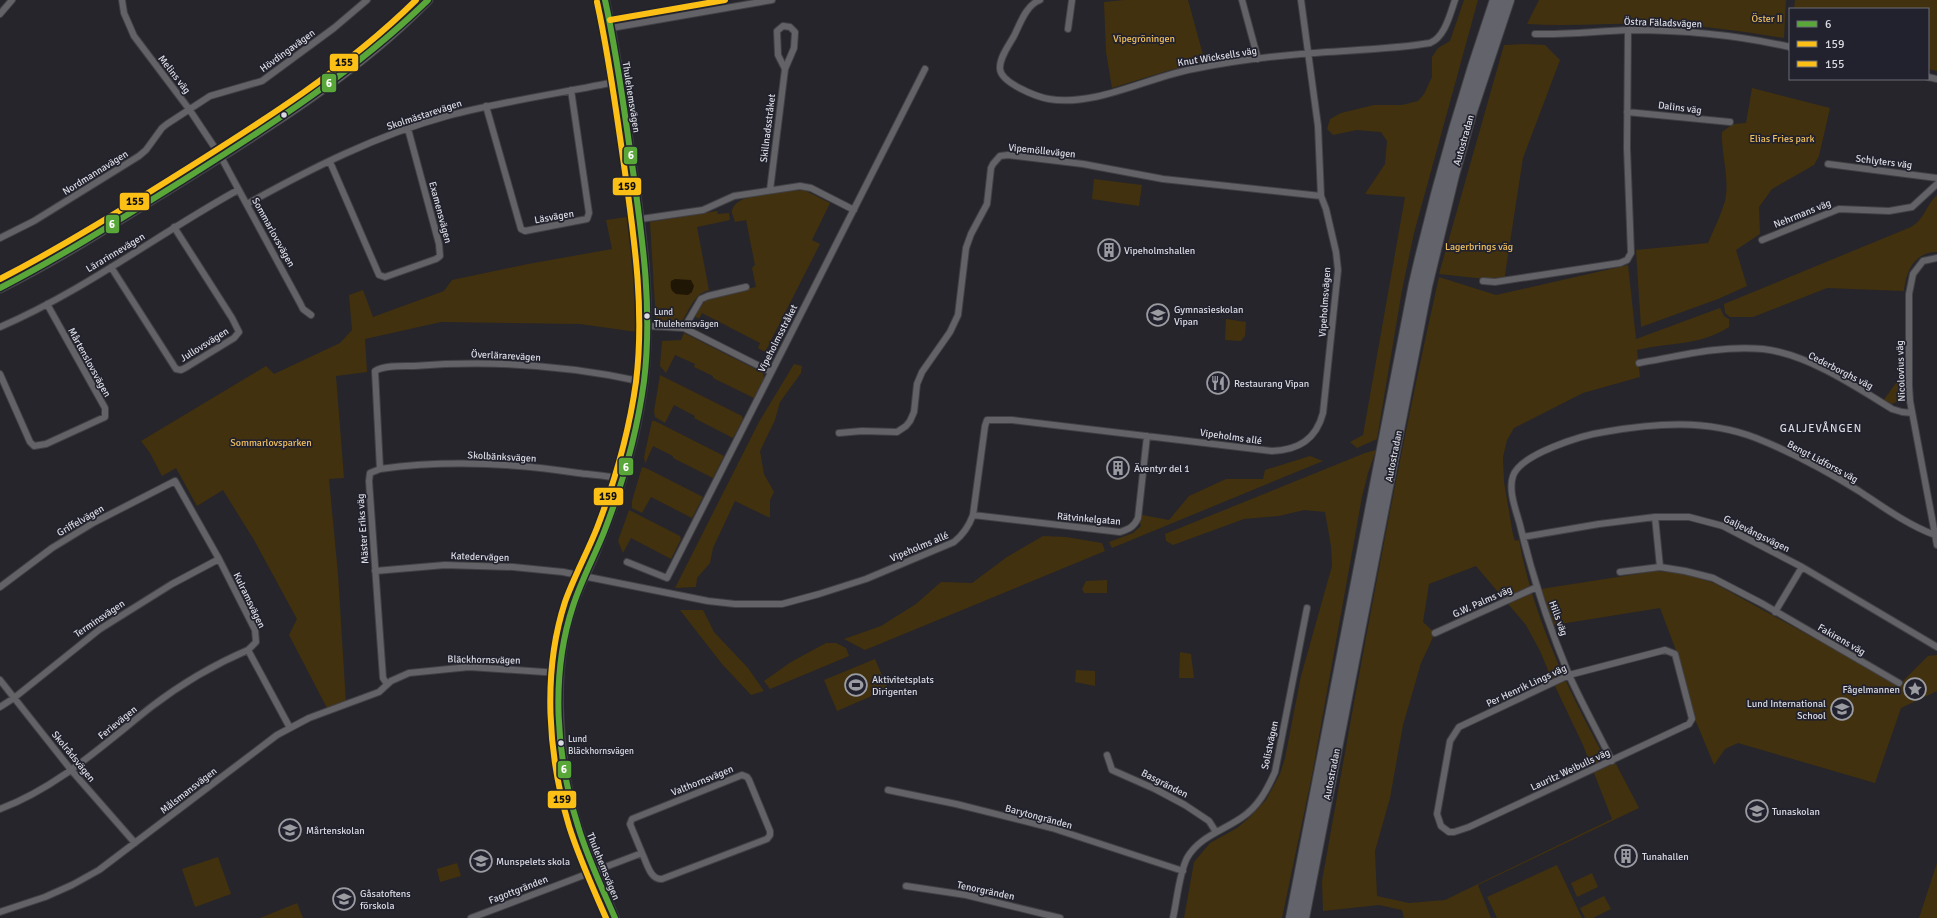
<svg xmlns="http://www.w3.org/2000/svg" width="1937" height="918" font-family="Signika,sans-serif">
<rect width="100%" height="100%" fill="#25252b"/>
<path fill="#42310e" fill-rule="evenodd" d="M1124 0H1188L1205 62 1170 70 1112 88 1106 52 1104 2Z
M1464 0H1478L1414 233 1402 290 1377 439 1357 448 1350 442 1363 435 1405 197 1365 194 1385 164 1387 141 1381 132 1357 130 1333 135 1327 129 1330 119 1341 113 1374 105H1402L1418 101 1424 94 1432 77V57L1438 48 1450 41Z
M1539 0H1786L1784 38C1745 32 1706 26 1667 24 1620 22 1574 27 1527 24Z
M1795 0H1937V71L1928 69V9H1794Z
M1525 44 1545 45 1560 60 1523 158 1504 281 1439 274 1504 45Z
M1752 88 1830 108 1819 156 1814 165 1772 189 1759 207 1760 234 1736 250 1747 286 1718 299 1641 327 1636 250 1708 243C1714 229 1721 215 1725 201 1730 179 1721 154 1722 132L1733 124 1746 123Z
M1094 179 1142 185 1139 206 1092 199Z
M804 190 830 203 812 240 820 244 765 352 758 348 760 343 702 313 699 319 695 316 702 302 711 296 756 287 752 268 755 265 746 220 735 222C734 219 733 216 732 213 731 191 789 192 804 190Z
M1937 195V252C1914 252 1906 272 1904 291L1827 288 1753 317H1730L1725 313 1724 304 1911 227C1925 219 1926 205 1937 195Z
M717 211 718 214 729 213 730 220 697 227 709 290C694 294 690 309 682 321L656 322 650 222Z
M634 216 641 267 644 333 580 324 441 322 365 339 367 372 336 376 344 478 329 479 338 574 346 704 328 710 289 635 297 619 254 540 223 490 197 506 176 468 162 476 150 453 141 441 266 366 274 374 340 343 352 330 349 295 363 290 373 317 444 291 452 280 528 264 612 249 606 220Z
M1628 265 1636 339 1720 308 1724 316 1729 319V327C1700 346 1669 342 1637 350L1640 377 1583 393 1514 428 1507 440 1503 457 1504 482 1513 535 1515 541 1519 540C1533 618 1571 697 1609 765L1616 764 1639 808 1478 885 1491 918H1404L1402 910 1379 905 1323 911 1322 881C1358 679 1394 477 1439 277L1496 295ZM1476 566 1526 625 1540 651 1553 682 1583 745 1612 819 1445 900 1409 903 1377 896 1375 851 1390 798 1403 725 1421 663 1435 633 1423 622 1429 584Z
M1226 319 1246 322 1245 336 1241 341 1225 340Z
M684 333 763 373 764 378 754 398 713 378V376L694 367 695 364 675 355 666 373 660 366 662 341 681 340Z
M794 364 802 366 801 373 780 402 775 420 760 451 764 474 774 492 770 500V518L735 501 713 548 710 563 697 578 696 587 675 588 759 422Z
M1904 372 1903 399 1892 404 1883 401Z
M660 375 742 416 743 419 733 438 694 418 695 416 674 405 665 423 655 417 654 411Z
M652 421H655L724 456 713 478 673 458V456L653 446 645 464 644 457Z
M1376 450 1368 473 1362 497 1312 775 1282 918H1184L1194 862 1210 843 1237 828 1250 817 1266 800 1280 774 1285 758 1301 676 1332 566 1331 546 1325 512 1304 510 1279 516 1244 519 1173 545 1166 541 1165 534 1365 453Z
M1310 456 1323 461 1112 548 1109 542 1133 533 1141 526 1137 514 1169 520 1189 496 1226 479H1263L1265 470Z
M642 467 648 469 703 497 692 518 651 497 642 513 632 508V501Z
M629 510 680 536 681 539 671 559 631 538 623 553 618 541Z
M1043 536 1066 537 1102 543 1105 551 865 650 844 639 881 626 916 604 941 582 972 583 1007 557Z
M1656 571 1682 573 1714 583 1899 685 1928 656 1937 655V691L1901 708 1875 783 1738 743 1725 749 1714 765 1695 719 1677 653 1660 608 1554 625 1541 589Z
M1107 580V593H1084L1082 589 1086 581Z
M680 610H703L714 632 748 668 764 691 751 695 722 664Z
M826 643H836L846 648 849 656 770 689 764 681 791 662Z
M1180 652 1191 654 1194 678H1179Z
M875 659 888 689 837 711 824 680Z
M1076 670 1095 671V686L1075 682Z
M218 857 231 894 195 907 182 869Z
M457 863 461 876 440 882 437 869Z
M1937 863V918H1919Z
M1557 865 1582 918H1497L1487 897Z
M1592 873 1598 887 1577 897 1571 883Z
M1604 896 1611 909 1593 918H1585L1580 908Z
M297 903 303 918H260Z"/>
<path fill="#1f1605" d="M675 279 691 280 694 286 692 292 688 295 676 294C671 291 670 287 671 281Z"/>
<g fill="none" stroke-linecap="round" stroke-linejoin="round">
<g stroke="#404045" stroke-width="8">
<path id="minor" d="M122 0 124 13 134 36 189 109 221 157 300 303 303 309 311 315
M1040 0C1026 5 1020 24 1014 36 1009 45 999 58 1000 69 1001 83 1037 97 1049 99 1095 107 1149 77 1193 69 1228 62 1265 57 1301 54 1343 50 1388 50 1430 43 1445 37 1450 14 1455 0
M1242 0 1258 59
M0 14 12 0
M611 28 772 0
M1068 29 1072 0
M1535 34C1567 35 1598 31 1630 30 1684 30 1737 35 1790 47
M1928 77 1937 79
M486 106 521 229 525 231 587 219 589 213 571 90
M1627 112 1730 122
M330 162 379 275 385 277 436 259 440 256 439 244 408 129
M1828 164 1937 178
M770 190 785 69 794 48 795 32 790 27 783 26 777 31 778 55 785 69
M247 204C310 169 377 135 447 116 504 101 562 93 620 81
M641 219 703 210 734 196 800 186 811 188 854 210
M0 238 34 221 139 156 146 150 162 128 167 124 210 96 262 81 334 28 367 0
M1762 240 1839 209 1889 211 1912 207 1937 184
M1937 258 1923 261 1913 274 1909 294V385L1910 401 1937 545
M111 267 176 369 181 370 185 368 234 338 239 332 232 318 174 227
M1483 281 1495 282 1620 263 1627 260 1631 253 1627 148 1628 30
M648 326 684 328 771 372
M0 327C84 291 158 234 238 190
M684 328 701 299 708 296 746 287
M1639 363C1679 356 1721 345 1763 349 1807 354 1855 386 1892 409L1902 412 1912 413
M0 374 30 442 34 446 46 444 105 417V408L47 304
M839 433 862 431 897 432 906 426 910 421 914 412 917 384 922 372 950 332 958 315 966 248 971 234 987 204 991 168 993 164 1000 156 1008 155 1083 164 1163 179 1321 196
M380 469C445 460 513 463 578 473 592 475 610 475 623 480
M973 515 1120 532C1129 529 1134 527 1138 518L1147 436
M1655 517 1660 567
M1523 537 1599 524 1655 517H1689L1723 526 1802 567 1937 647
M627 562 667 578 925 69
M375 571 445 565 513 567 563 572 708 601 735 604H782L819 594 866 579 954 542C964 534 969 526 973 515L985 426 987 420H1012L1272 451C1298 450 1316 440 1323 413L1338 270 1336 252 1326 209 1321 196 1318 126 1301 0
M1620 572 1660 567 1685 571 1713 578 1763 604 1899 683
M0 587 52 548 93 523 175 481 219 559 255 630 256 642 248 650 290 728
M1775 612 1802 567
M1435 633 1537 587
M1665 650 1675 654 1691 715 1692 719 1689 724 1469 827 1454 832H1449L1441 826 1437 814 1450 741 1459 727 1569 675Z
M0 680 72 771 135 843
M387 684 383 678 369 481 370 473 380 469 375 371C384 365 403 366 414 366 491 360 568 365 644 382
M0 707 14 698 100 629 172 584 219 559
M1107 755 1112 770 1155 789 1185 805 1209 821 1216 832
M1612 761C1598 732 1582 704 1569 675 1549 627 1532 575 1520 525 1516 510 1508 491 1513 476 1520 454 1583 435 1604 432 1655 423 1707 419 1756 438 1791 452 1827 471 1859 491 1883 507 1908 525 1935 535
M888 790 956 804 1052 828 1183 871
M0 809C58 787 103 745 151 707 181 684 213 665 248 650
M906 886 966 895 1060 918
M0 912 45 897 72 885 99 870 277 735 309 718 379 692 391 681 409 673 469 667 559 673
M471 918 642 853C647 863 650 880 662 879L767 839 770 835V831L749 780 747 777 742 775 632 819 630 824 642 853
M1173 918C1177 900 1179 874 1187 858 1199 837 1222 831 1241 818 1258 807 1267 790 1275 772L1307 608"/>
</g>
<g stroke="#404045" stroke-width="10">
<path id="tertiary" d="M605 0 611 28C619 74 626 119 632 165 643 237 652 306 644 379 637 440 619 496 596 551 588 571 577 590 571 611 551 672 558 763 577 824 587 856 602 887 615 918"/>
</g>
<g stroke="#404045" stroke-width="11">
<path id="secondary" d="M0 288C64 256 124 217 185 179 269 127 359 71 428 0"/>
</g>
<g stroke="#404045" stroke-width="14">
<path id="motorway" d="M1292 918 1415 284C1437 188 1464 93 1496 0
M1303 918 1426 286 1453 175 1471 111 1508 0"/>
</g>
<use href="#minor" stroke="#626267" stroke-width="6"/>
<use href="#tertiary" stroke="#626267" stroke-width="8"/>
<use href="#secondary" stroke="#626267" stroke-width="9"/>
<use href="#motorway" stroke="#63636c" stroke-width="12"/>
<g stroke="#22222e" stroke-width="9">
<path id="bus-1" d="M605 0C617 54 624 109 632 164 642 236 653 308 644 381 637 433 623 483 604 532 594 557 581 581 573 606 550 675 556 757 578 826 587 857 602 888 615 918
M0 288C64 255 124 217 185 179 271 125 355 71 428 0"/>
</g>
<g stroke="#22222e" stroke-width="9">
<path id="bus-2" d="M597 2C609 56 616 110 624 165 634 237 645 309 636 382 629 432 615 481 597 528 587 553 574 577 565 602 542 673 548 755 569 826 579 858 593 888 606 918"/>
</g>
<g stroke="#22222e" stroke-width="9">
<path id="bus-3" d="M610 20 725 0
M0 279C62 247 121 210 180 173 263 121 346 69 416 0"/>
</g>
<use href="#bus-1" stroke="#59a738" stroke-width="6"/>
<use href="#bus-2" stroke="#fbbf15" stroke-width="6"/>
<use href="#bus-3" stroke="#fbbf15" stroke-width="6"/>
</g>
<defs>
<g id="building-ring" transform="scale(1.15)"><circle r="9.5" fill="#22222e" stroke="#9b9ba2" stroke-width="1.5"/><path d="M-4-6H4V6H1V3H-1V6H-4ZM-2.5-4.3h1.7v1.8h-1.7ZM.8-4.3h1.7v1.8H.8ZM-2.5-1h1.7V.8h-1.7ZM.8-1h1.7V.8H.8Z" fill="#9b9ba2"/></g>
<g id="school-ring" transform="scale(1.15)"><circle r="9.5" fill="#22222e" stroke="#9b9ba2" stroke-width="1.5"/><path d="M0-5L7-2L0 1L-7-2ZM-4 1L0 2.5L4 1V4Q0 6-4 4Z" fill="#9b9ba2"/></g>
<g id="restaurant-ring" transform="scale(1.15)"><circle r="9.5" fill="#22222e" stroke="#9b9ba2" stroke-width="1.5"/><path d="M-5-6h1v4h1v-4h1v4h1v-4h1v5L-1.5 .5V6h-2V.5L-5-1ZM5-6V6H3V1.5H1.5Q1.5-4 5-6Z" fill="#9b9ba2"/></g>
<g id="stadium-ring" transform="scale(1.15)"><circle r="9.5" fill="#22222e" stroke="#9b9ba2" stroke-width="1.5"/><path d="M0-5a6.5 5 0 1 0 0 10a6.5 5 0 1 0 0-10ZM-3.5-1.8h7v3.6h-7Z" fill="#9b9ba2"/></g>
<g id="sight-ring" transform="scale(1.15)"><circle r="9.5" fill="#22222e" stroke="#9b9ba2" stroke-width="1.5"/><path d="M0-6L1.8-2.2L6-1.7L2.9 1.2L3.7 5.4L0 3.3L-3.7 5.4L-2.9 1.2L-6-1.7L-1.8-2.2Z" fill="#9b9ba2"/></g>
</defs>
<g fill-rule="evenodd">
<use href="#building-ring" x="1109" y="250"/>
<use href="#school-ring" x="1158" y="315"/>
<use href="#restaurant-ring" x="1218" y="383"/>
<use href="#building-ring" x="1118" y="468"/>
<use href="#stadium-ring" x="856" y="685"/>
<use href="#sight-ring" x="1915" y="689"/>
<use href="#school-ring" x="1842" y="709"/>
<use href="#school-ring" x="1757" y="811"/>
<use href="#school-ring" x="290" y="830"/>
<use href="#building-ring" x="1626" y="856"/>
<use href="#school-ring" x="481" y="861"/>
<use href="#school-ring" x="344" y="899"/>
</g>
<g fill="#dadae2" stroke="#22222e" stroke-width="1.5">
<circle cx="284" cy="115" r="3.5"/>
<circle cx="647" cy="316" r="3.5"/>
<circle cx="561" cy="743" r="3.5"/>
</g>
<g text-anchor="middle" stroke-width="3.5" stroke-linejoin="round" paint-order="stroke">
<g font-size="9" fill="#dadae2" stroke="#22222e" text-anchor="start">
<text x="654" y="315">Lund<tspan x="654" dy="12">Thulehemsvägen</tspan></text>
<text x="568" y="742">Lund<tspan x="568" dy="12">Bläckhornsvägen</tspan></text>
</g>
<g font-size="10" fill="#f0c05e" stroke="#22222e">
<text x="1767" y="22">Öster II</text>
<text x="1144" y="42">Vipegröningen</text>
<text x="1782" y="142">Elias Fries park</text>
<text x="1479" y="250">Lagerbrings väg</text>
<text x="271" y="446">Sommarlovsparken</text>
</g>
<g font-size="10" fill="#dadae2" stroke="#22222e">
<text transform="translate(1663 22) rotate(2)" y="4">Östra Fäladsvägen</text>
<text transform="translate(287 50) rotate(-36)" y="4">Hövdingavägen</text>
<text transform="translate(1217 56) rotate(-9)" y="4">Knut Wicksells väg</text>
<text transform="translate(175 74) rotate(52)" y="4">Melins väg</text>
<text transform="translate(632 97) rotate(81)" y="4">Thulehemsvägen</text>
<text transform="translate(1680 107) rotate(7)" y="4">Dalins väg</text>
<text transform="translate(424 114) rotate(-18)" y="4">Skolmästarevägen</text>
<text transform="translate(767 128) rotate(-83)" y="4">Skillnadsstråket</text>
<text transform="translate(1463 140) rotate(-74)" y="4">Autostradan</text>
<text transform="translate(1042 150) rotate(6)" y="4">Vipemöllevägen</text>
<text transform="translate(1884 161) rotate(7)" y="4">Schlyters väg</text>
<text transform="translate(95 172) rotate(-32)" y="4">Nordmannavägen</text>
<text transform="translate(441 212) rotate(75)" y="4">Examensvägen</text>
<text transform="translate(1802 213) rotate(-22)" y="4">Nehrmans väg</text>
<text transform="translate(554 216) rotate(-10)" y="4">Läsvägen</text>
<text transform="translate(274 232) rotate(61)" y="4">Sommarlovsvägen</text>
<text transform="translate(115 252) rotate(-31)" y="4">Lärarinnevägen</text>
<text transform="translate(1324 302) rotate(-86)" y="4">Vipeholmsvägen</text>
<text transform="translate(777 338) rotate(-63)" y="4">Vipeholmsstråket</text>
<text transform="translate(204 344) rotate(-32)" y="4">Jullovsvägen</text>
<text transform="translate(506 355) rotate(3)" y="4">Överlärarevägen</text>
<text transform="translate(90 362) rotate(61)" y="4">Mårtenslovsvägen</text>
<text transform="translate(1841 370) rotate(27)" y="4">Cederborghs väg</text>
<text transform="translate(1900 371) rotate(-92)" y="4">Nicolovius väg</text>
<text transform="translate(1231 436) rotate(8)" y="4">Vipeholms allé</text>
<text transform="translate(502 456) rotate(3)" y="4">Skolbänksvägen</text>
<text transform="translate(1393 456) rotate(-79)" y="4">Autostradan</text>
<text transform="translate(1823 461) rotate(28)" y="4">Bengt Lidforss väg</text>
<text transform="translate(1089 518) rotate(5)" y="4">Rätvinkelgatan</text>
<text transform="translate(80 520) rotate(-30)" y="4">Griffelvägen</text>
<text transform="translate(362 529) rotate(-94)" y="4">Mäster Eriks väg</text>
<text transform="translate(1757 533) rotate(26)" y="4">Galjevångsvägen</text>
<text transform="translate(919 546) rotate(-23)" y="4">Vipeholms allé</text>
<text transform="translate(480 556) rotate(2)" y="4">Katedervägen</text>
<text transform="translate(250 600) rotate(64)" y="4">Kulramsvägen</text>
<text transform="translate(1482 601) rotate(-24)" y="4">G.W. Palms väg</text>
<text transform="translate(99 618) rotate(-34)" y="4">Terminsvägen</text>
<text transform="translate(1559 618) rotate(70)" y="4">Hills väg</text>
<text transform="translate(1842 639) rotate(30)" y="4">Fakirens väg</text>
<text transform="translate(484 659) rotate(1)" y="4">Bläckhornsvägen</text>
<text transform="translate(1526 685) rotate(-25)" y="4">Per Henrik Lings väg</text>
<text transform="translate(117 722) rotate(-39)" y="4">Ferievägen</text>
<text transform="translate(1269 745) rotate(-78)" y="4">Solistvägen</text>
<text transform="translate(74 756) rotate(51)" y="4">Skolrådsvägen</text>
<text transform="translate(1570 769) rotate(-25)" y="4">Lauritz Weibulls väg</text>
<text transform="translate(1331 774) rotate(-79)" y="4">Autostradan</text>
<text transform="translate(702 780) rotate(-22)" y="4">Valthornsvägen</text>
<text transform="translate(1165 783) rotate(27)" y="4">Basgränden</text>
<text transform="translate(188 790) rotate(-38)" y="4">Målsmansvägen</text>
<text transform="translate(1039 816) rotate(15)" y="4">Barytongränden</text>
<text transform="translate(604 866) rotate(68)" y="4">Thulehemsvägen</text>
<text transform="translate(518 889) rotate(-21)" y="4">Fagottgränden</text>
<text transform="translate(986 890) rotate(12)" y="4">Tenorgränden</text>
</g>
<g font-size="10" fill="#dadae2" stroke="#22222e" text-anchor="start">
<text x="1124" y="254">Vipeholmshallen</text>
<text x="1174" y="313">Gymnasieskolan<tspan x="1174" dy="12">Vipan</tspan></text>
<text x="1234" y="387">Restaurang Vipan</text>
<text x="1134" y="472">Äventyr del 1</text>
<text x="872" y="683">Aktivitetsplats<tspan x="872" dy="12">Dirigenten</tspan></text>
<text x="1900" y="693" text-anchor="end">Fågelmannen</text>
<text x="1826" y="707" text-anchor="end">Lund International<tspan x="1826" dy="12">School</tspan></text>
<text x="1772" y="815">Tunaskolan</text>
<text x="306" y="834">Mårtenskolan</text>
<text x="1642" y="860">Tunahallen</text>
<text x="496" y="865">Munspelets skola</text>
<text x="360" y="897">Gåsatoftens<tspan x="360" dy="12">förskola</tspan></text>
</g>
<g font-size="11" letter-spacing="1" fill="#dadae2" stroke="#22222e">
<text x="1821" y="432">GALJEVÅNGEN</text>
</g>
</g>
<g stroke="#22222e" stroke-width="1.5">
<rect x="329" y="53" width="30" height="19" rx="4" fill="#fbbf15"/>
<rect x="321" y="73" width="16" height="20" rx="4" fill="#59a738"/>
<rect x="623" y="146" width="15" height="19" rx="4" fill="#59a738"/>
<rect x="612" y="177" width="30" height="19" rx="4" fill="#fbbf15"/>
<rect x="119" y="192" width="31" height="19" rx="4" fill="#fbbf15"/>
<rect x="105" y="214" width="15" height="20" rx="4" fill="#59a738"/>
<rect x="618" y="457" width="16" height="19" rx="4" fill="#59a738"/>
<rect x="593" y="487" width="31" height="19" rx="4" fill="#fbbf15"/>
<rect x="557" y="760" width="15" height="19" rx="4" fill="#59a738"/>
<rect x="547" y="790" width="30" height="19" rx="4" fill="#fbbf15"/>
</g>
<g font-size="11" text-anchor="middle" font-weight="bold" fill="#fff">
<text x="329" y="87">6</text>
<text x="631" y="159">6</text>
<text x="112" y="228">6</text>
<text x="626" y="471">6</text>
<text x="564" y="773">6</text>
</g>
<g font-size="11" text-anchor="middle" font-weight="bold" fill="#111">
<text x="344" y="66">155</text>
<text x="627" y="190">159</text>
<text x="135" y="205">155</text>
<text x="608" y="500">159</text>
<text x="562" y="803">159</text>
</g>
<rect x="1789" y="8" width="140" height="72" fill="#22222e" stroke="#6c6c76"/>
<rect x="1797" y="21" width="20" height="6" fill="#59a738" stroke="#6c6c76"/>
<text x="1825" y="28" font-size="12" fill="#dadae2">6</text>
<rect x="1797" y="41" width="20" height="6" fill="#fbbf15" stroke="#6c6c76"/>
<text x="1825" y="48" font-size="12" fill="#dadae2">159</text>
<rect x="1797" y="61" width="20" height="6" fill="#fbbf15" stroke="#6c6c76"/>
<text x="1825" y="68" font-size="12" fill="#dadae2">155</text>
</svg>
